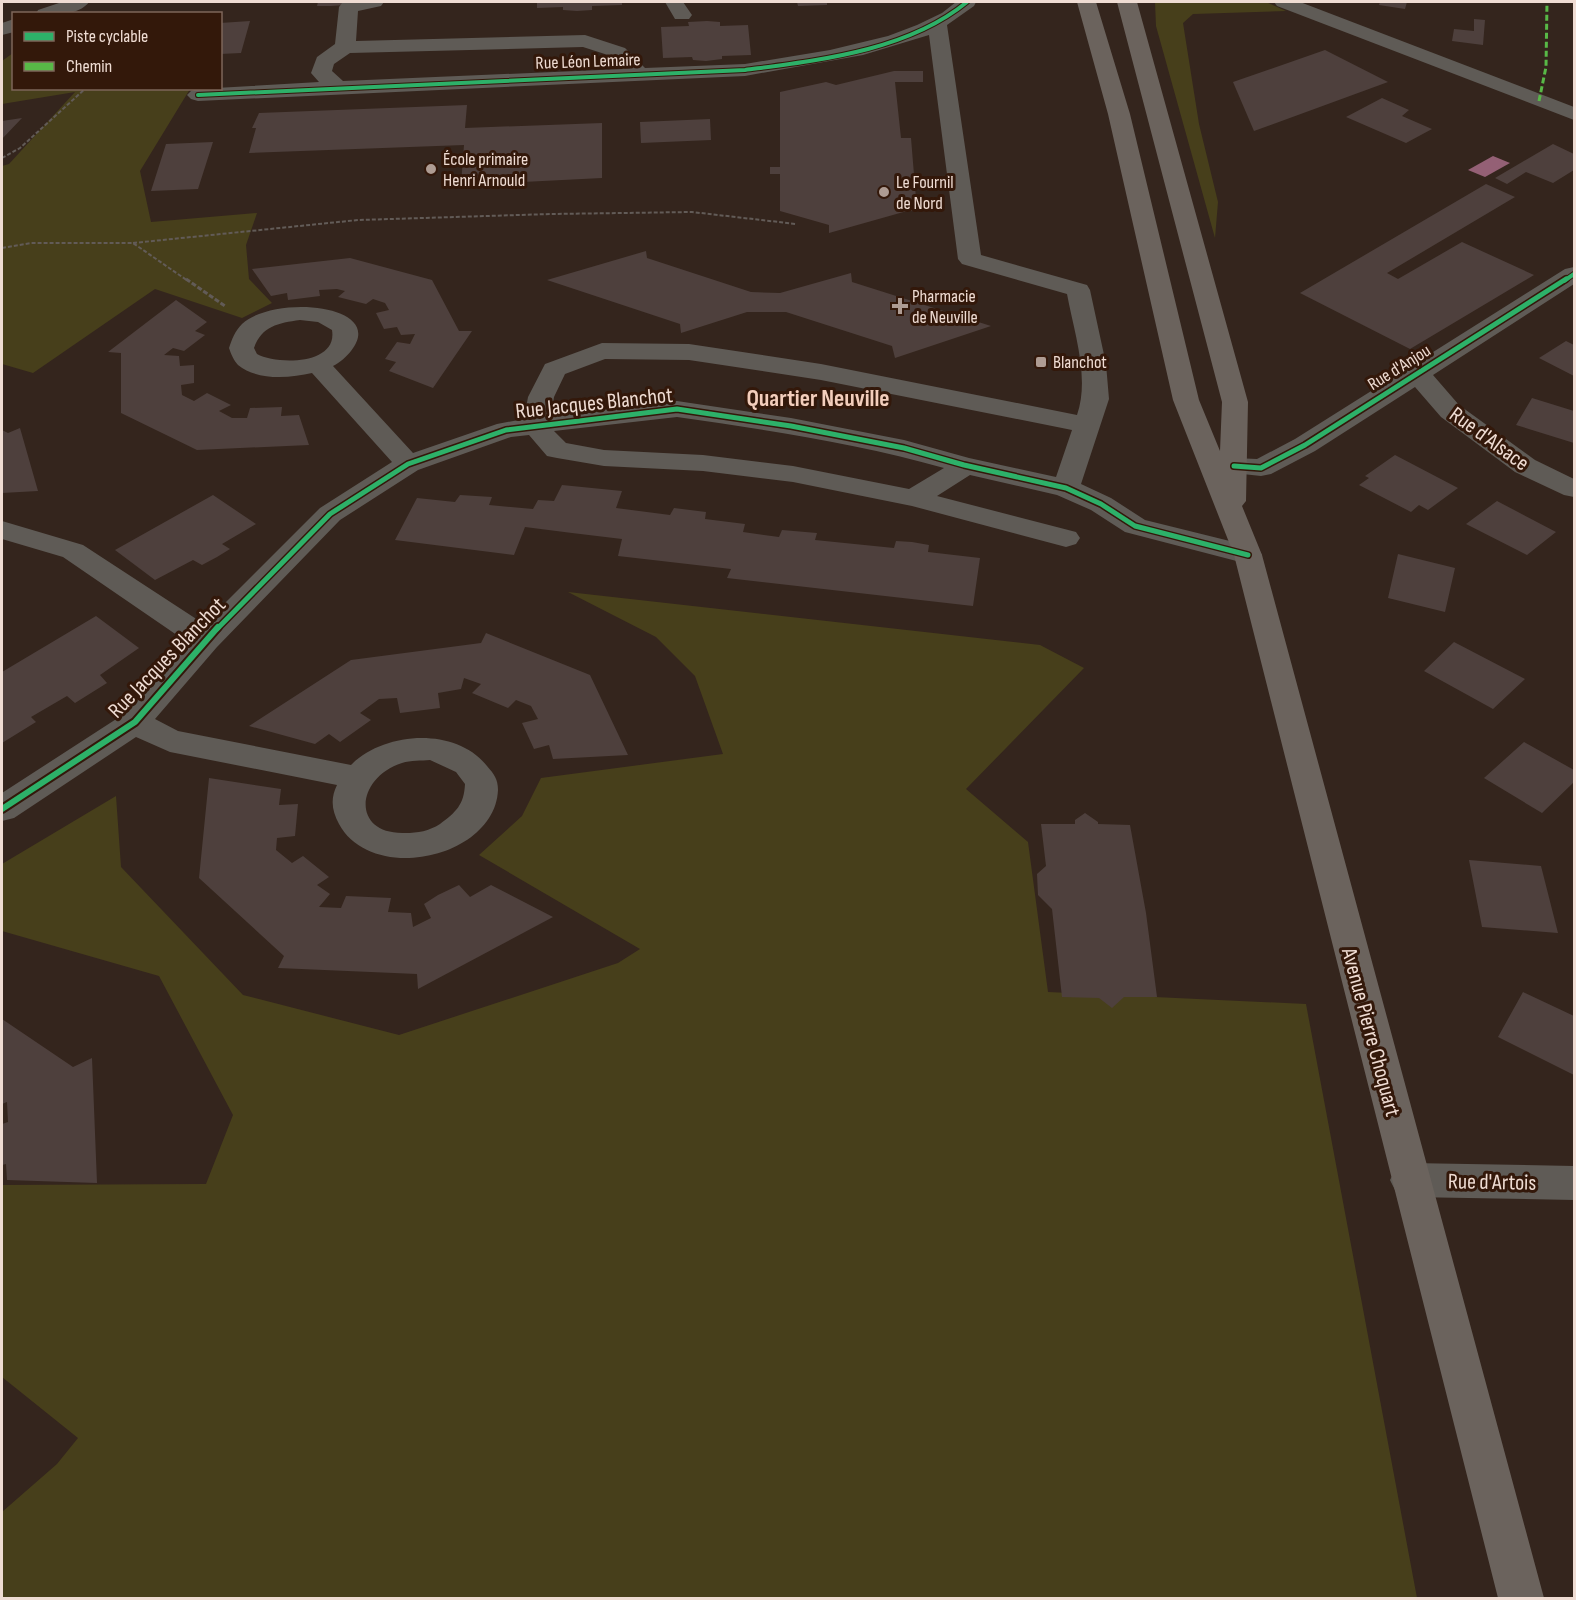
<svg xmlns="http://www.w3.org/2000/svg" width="1576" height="1600" font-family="'Sofia Sans Condensed',sans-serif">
<rect width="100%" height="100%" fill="#34251d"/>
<path fill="#473f1b" d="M1155 2H1266L1286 11 1193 14 1183 23 1199 124 1218 202 1215 238 1156 26Z
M13 53 14 88 190 89 140 171 151 222 257 213 246 245 249 279 272 303 242 318 155 289 33 373 2 364V166L9 164 75 92 2 104V61Z
M568 592 1040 645 1084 668 966 789 1028 842 1048 992 1306 1004 1417 1598H2V1512L57 1464 78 1438 2 1377V1185L206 1184 233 1115 159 976 2 931V864L116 796 121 867 243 995 399 1035 618 963 640 949 479 855 522 816 541 778 723 754 695 676 656 637Z"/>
<path fill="#946075" d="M1493 156 1510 163 1485 177 1468 170Z"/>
<path fill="#4e403d" d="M318 2H347L346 5 331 6H317Z
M537 2H622V5L592 6V10L577 11 563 10V7L537 8Z
M797 2H827V5L798 6Z
M1380 2H1407L1405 9 1379 5Z
M1474 19 1485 20 1483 45 1452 41 1454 29 1474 31Z
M250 21 241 53 220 54V23Z
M707 21 720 22V26L748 25 751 55 722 56V59L706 61 693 60 692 57 663 58 661 27 689 26 688 22Z
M1325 50 1388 82 1254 131 1233 82Z
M894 71H923V82H895L901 138H911L917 211H907L829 233V225L780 211V174H770V167H780V92L826 82 836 85Z
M1382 98 1409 110 1402 116 1432 129 1406 143 1346 117Z
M467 105 465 128 602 123V178L461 185 464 145 249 153 256 128H252L259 113Z
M22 118 2 139V121Z
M710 119 711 140 641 143 640 122Z
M213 142 198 189 151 191 166 144Z
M1553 144 1574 154V170L1553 183 1526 172 1507 184 1495 178Z
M1486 184 1515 197 1387 273 1398 279 1462 242 1534 275 1410 349 1300 293Z
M646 251 647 258 751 292 780 293 851 273 852 282 991 326 895 358 892 346 786 312H747L681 333 680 324 547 280Z
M350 258 432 280 459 331H472L433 388 389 371 396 362 385 359 397 342 410 344 415 334 401 335 397 327 384 329 376 313 389 310 385 303 373 299 366 304 338 297 345 291 337 289 319 290 320 296 288 300 287 293 271 296 252 269Z
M176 300 207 322 195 331 205 335 184 351 173 348 164 355 179 356 180 366 194 365V383L181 385 182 395 194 401 207 393 231 405 219 411 232 418H247L250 408 282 407 281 416 299 415 309 445 197 450 121 413V353L108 352Z
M1566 341 1574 345V376L1539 358Z
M1532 398 1574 411V443L1516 425Z
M20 428 38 491 2 493V430L8 433Z
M1395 455 1458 488 1428 510 1419 505 1411 512 1359 485 1369 478 1365 476Z
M562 485 622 491 616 508 670 515 674 508 706 512 705 519 745 524 743 532 779 537 782 530 817 533 815 540 894 548 896 541 912 542 929 545 928 552 980 558 973 606 727 578 731 569 618 556 622 539 572 533 525 527 514 555 395 540 417 498 455 502 460 495 492 497 489 505 533 509 538 500 554 501Z
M213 495 256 524 222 544 230 549 217 557 202 565 193 560 155 580 115 550Z
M1497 501 1556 532 1527 555 1466 524Z
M1398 554 1455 568 1445 612 1388 598Z
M96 616 139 648 100 675 107 683 75 703 67 696 31 717 36 722 2 743V672Z
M486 633 590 675 628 755 553 759 549 745 534 749 522 723 538 719 531 706 516 700 508 708 472 693 481 684 464 678 461 689 438 693 440 708 400 713 397 698 379 699 360 713 371 720 340 742 329 734 315 744 249 726 351 660 481 643Z
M1454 642 1525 679 1493 709 1424 671Z
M1524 742 1574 770V782L1542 813 1484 778Z
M209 778 281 789 279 805 298 804 295 836 277 838 276 850 292 863 303 856 329 877 317 885 330 894 319 907 341 908 346 896 391 898 388 912 411 913 413 927 431 918 424 904 438 895 459 885 470 897 491 885 553 917 418 989 417 974 278 968 284 956 199 878Z
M1085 813 1098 822V824L1130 825 1146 913 1157 997H1124L1112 1008 1099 998 1062 997 1052 909 1038 895 1037 874 1046 866 1041 824H1075V820Z
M1469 860 1541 866 1558 933 1482 927Z
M1523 992 1574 1016V1075L1498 1037Z
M2 1019 73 1067 92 1058 97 1183 7 1180 6 1164 2 1165V1124L8 1122 7 1102 2 1104Z"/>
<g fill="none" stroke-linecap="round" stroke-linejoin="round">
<path stroke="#625b57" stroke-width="2" stroke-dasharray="4 2" stroke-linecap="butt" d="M2 158 20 148 86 88
M133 243 358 220 551 214 692 212 796 224
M2 248 31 243H133L188 281"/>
<path stroke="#625b57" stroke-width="3" stroke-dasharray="5 2" stroke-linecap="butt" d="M186 279 225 306"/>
<path fill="#5f5b56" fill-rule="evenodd" d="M62 2H89C78 17 51 14 36 14L38 10Z
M348 2H384L381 6 358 11 356 41 585 35 625 48 645 68 745 64 830 50 888 36 917 25 942 13 956 2H976L974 6 947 25 981 255 1087 285 1090 290 1106 364 1109 399 1081 484 1111 498 1145 520 1258 548 1262 555 1258 562 1248 564 1125 532 1091 510 1057 495 970 475 937 496 1076 532 1080 538 1076 544 1066 547 912 506 793 482 703 471 604 466 557 458 547 456 529 435 511 437 418 470 340 520 217 647 155 719 178 731 351 765C385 731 456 727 487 766 494 774 498 779 498 790 495 858 372 885 339 824 332 811 330 799 337 785L170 752 136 737 14 818 2 821V793L124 714 187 642 63 557 2 539V521L83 545 204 624 320 508 392 462 312 373C290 378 258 381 238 365 234 361 231 354 229 348 232 339 235 331 242 324 274 294 388 304 351 351 346 357 341 362 333 366L413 453 497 424 524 419 528 397 545 364 602 343 689 344 821 364 1077 415C1090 378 1074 332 1067 294L962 264 958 259 929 35 863 55 745 76 198 101 191 99 187 95 191 91 198 89 319 82 311 73 317 57 335 44 339 7 342 3ZM583 47 611 56 623 69 343 81 332 71 334 64 350 53ZM300 320 318 322 332 330C338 365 277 365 257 354L254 348C262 326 278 323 300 320ZM605 359 689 360 821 380 1072 430 1056 477 969 458 904 440 791 418 677 401 551 416 554 397 565 374ZM677 417C767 430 857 443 944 468L909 489 793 466 703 455 604 450 566 443 554 431ZM430 760 456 772 465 784C464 805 456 812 440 824 429 831 418 833 405 833 351 835 355 778 402 763 411 760 421 761 430 760Z
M665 2H683L692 15 689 19H675Z
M1274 2H1300L1574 107V120L1277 6Z
M14 19V32L2 35V23Z
M1574 267V284L1433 375 1459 405 1535 460 1574 479V497L1564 495 1515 472 1441 417 1415 387 1315 451 1271 474 1261 476 1224 472 1220 466 1224 460 1234 458 1257 459 1295 439 1565 269Z
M1410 1163 1574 1166V1200L1410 1197 1396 1192 1390 1180 1396 1168Z"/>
<path fill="#6b635d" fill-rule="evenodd" d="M1077 2H1096L1130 114 1199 400 1220 451 1222 402 1117 2H1137L1248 402 1246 501 1242 506 1262 555 1544 1598H1498L1234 555 1173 400 1108 114Z"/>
<path stroke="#58b947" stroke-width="3" stroke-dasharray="6 3" stroke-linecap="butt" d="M1539 101 1546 67 1547 2"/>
<g stroke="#33180a" stroke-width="6">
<path id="cycleway-far2" d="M198 95 745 70C820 60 907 51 967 2
M1564 281 1574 274"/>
</g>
<g stroke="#33180a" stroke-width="8">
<path id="cycleway-far1" d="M1234 466 1261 468 1305 445 1566 279
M217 629 330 514 408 464 506 430 677 409 791 426 904 448 964 465 1066 488 1101 504 1135 526 1248 555"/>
</g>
<g stroke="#33180a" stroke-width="10">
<path id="cycleway" d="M2 809 135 722 218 627"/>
</g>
<use href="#cycleway-far2" stroke="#2db169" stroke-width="4"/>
<use href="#cycleway-far1" stroke="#2db169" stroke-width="5"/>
<use href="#cycleway" stroke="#2db169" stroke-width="6"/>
</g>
<g fill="#ae9c93" stroke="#33180a" stroke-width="2">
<circle cx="431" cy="169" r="6"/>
<circle cx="884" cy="192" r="6"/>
<path d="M897 297h6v6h6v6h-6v6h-6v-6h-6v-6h6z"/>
<rect x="1035" y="356" width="12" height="12" rx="3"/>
</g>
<g text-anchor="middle" stroke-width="6" stroke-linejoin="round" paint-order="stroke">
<g font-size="18" fill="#efdcd3" stroke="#33180a">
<text transform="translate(588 61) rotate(-2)" y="6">Rue Léon Lemaire</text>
<text transform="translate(1399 367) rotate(-32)" y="6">Rue d'Anjou</text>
</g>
<g font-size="18" fill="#efdcd3" stroke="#33180a" text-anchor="start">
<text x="443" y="165">École primaire<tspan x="443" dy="21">Henri Arnould</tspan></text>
<text x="896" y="188">Le Fournil<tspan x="896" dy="21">de Nord</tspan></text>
<text x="912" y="302">Pharmacie<tspan x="912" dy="21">de Neuville</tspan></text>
<text x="1053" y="368">Blanchot</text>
</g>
<g font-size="22" fill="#efdcd3" stroke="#33180a">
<text transform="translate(594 402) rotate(-6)" y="8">Rue Jacques Blanchot</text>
<text transform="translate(1490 438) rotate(36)" y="8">Rue d'Alsace</text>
<text transform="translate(166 657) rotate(-46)" y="8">Rue Jacques Blanchot</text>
<text transform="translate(1372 1032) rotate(75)" y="8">Avenue Pierre Choquart</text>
<text transform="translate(1492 1181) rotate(1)" y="8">Rue d'Artois</text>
</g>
<g font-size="24" font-weight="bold" fill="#f3cebc" stroke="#33180a">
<text x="818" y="406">Quartier Neuville</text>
</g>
</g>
<rect width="1576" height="1600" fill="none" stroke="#efdcd3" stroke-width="6"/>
<rect x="12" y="12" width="210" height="78" fill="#33180a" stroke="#7e665a" stroke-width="1.5"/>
<rect x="24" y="32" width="30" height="9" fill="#2db169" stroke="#7e665a" stroke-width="1.5"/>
<text x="66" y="42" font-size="18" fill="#efdcd3">Piste cyclable</text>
<rect x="24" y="62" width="30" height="9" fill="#58b947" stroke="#7e665a" stroke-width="1.5"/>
<text x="66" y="72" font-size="18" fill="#efdcd3">Chemin</text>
</svg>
